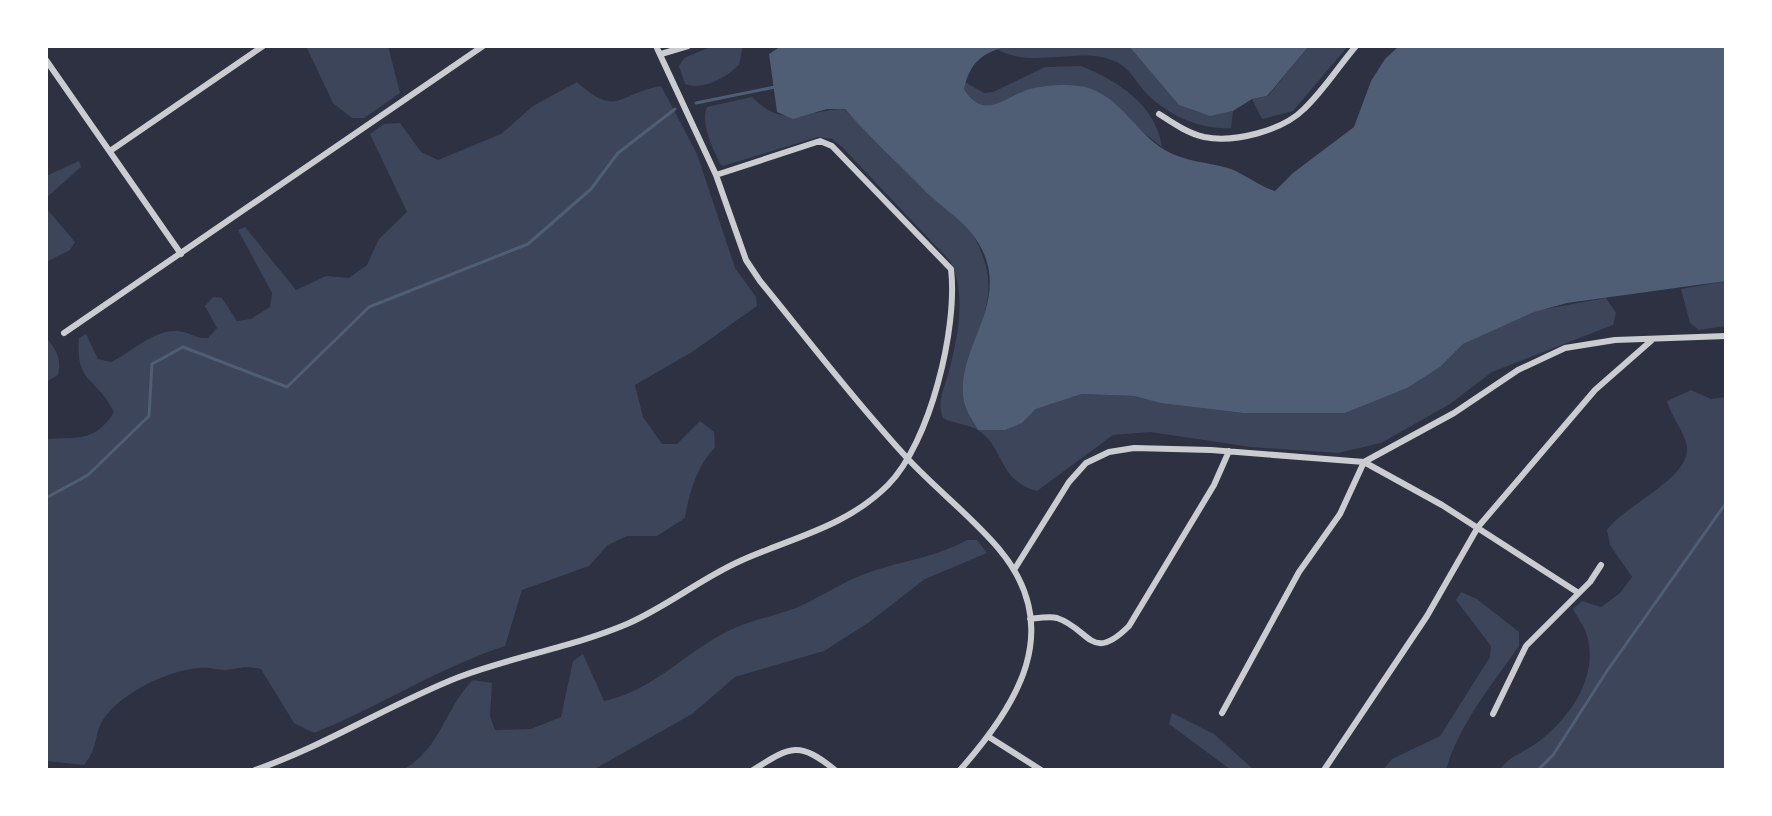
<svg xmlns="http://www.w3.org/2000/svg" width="1772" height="816" font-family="Roboto,sans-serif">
<rect width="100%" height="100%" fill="#2d3142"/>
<path fill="#3c4559" d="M306 46H388L400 93 364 118H352L333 103Z
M713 46H743L739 65C726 77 704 91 685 84L679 66 684 58Z
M1009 46H1129C1168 79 1171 124 1233 111L1231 128C1201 130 1169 116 1147 94 1139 86 1132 73 1123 66 1087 41 1036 72 997 49Z
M1309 46H1348L1293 111 1262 119 1252 99 1268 96Z
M1081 66C1118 81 1156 105 1162 147L1088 88C1070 84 1049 86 1031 90 1003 97 986 122 964 89L965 82 984 93 993 92 1045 67Z
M577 82C618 119 618 93 661 86L697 154 735 268 756 297 757 306 692 352 635 385 643 417 662 444H677L700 421 714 432 715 447C697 466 689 493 685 518L657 536H627L608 545 589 566 522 590 505 646C438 668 379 707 314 733L294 723 261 669C243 665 240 669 224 670 216 670 208 667 199 668 169 670 120 693 103 720 94 734 98 749 84 765L46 761V439C79 437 95 442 114 412 96 376 75 384 79 338L86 334 98 359 111 362C130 353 155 329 176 331 188 331 195 339 208 338L217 328 205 306 213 297 222 298 237 321 251 319 270 307 272 293 238 230 245 227 296 290 326 276 349 278 367 265 379 239 407 212 370 134 384 124 400 123 421 152 438 160 501 134 533 106Z
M752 97C784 130 806 110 844 109L972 233C1005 292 980 312 969 371 968 380 963 393 964 402 965 411 974 422 978 430L1022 423 1036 409 1082 394 1134 396 1160 403 1243 413H1345L1440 367 1463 344 1486 331 1534 311 1606 298 1616 313 1613 325 1492 372 1450 404 1381 443 1338 453 1251 447 1150 432 1113 435 1037 491C997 480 1006 449 978 430 969 424 953 424 943 418 936 402 945 387 949 371 958 337 967 293 950 261L842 147 832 139 818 137 723 166 720 164C713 148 700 124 707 107Z
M79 161 81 167 46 198V176Z
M46 208 75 242 70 250 46 262Z
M1726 281V326L1699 330 1690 323 1681 289Z
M46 337C56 350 62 358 58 375L46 382Z
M1691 390 1711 399 1726 397V770H1499C1511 755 1523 753 1538 742 1569 719 1599 677 1587 636 1585 627 1577 617 1573 609L1582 601 1601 607 1620 593 1632 577 1610 545 1607 530C1623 506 1690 479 1687 447 1685 432 1671 417 1667 401Z
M967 540H977L987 553 925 579 868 623 824 651 735 677 692 714 593 770H402C440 751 445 707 473 680L492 683 490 716 495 730 531 729 561 717 573 661 583 654 604 701C657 690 689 647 737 627 756 619 777 615 796 608 819 598 839 584 862 575 897 561 933 559 967 540Z
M1461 592 1477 599 1519 632V646C1492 685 1459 724 1446 770H1383L1392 759 1440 736 1490 657 1491 646 1456 600Z
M1172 713 1214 734 1254 770H1231L1169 724Z"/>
<path fill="#4f5d75" d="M781 46H1009C983 52 970 62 964 89 984 120 1001 99 1027 90 1044 85 1072 83 1089 88 1123 100 1136 133 1165 150 1184 162 1210 162 1231 169 1246 175 1259 186 1275 191L1293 173 1354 127 1371 81 1385 59 1399 46H1726V281L1567 303 1534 312 1463 344 1440 367 1407 388 1345 413H1243L1160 403 1134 396 1082 394 1036 409 1022 423 1005 430H978C973 421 966 412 964 402 954 352 1007 308 984 254 972 225 947 212 926 192 899 164 870 138 845 109H827L793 119 777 112 769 54Z
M1129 46H1309L1267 96 1252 99 1233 111 1210 116 1179 105Z"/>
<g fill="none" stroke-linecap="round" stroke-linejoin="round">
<path stroke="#4f5d75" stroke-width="3" d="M696 103 775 87
M46 498 88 475 149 416 152 364 183 347 287 387 369 307 528 244 591 189 618 153 675 109
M1538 770 1553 755 1607 671 1726 503"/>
<path stroke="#caccd0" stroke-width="6" d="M656 46 716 175 746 260 760 281C809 341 856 403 908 459 937 490 972 517 999 549 1066 629 1017 706 960 770
M661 54 688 46
M46 60 181 254
M1159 114C1173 123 1187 133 1204 137 1234 143 1282 131 1304 109 1324 90 1338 67 1356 46
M110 151 263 46
M64 333 483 46
M1014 570 1069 482 1086 463 1109 452 1134 448 1211 450 1364 462 1454 413 1518 370 1565 348 1615 340 1726 336
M1030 619C1038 618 1050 616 1057 618 1090 629 1091 664 1129 626L1214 485 1229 451
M1222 713 1299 572 1340 514 1364 462 1442 505 1577 592
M1493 714 1526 646 1590 582 1601 565
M989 737 1041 770
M255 770C327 745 390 704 459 677 514 656 573 647 627 624 666 607 699 580 738 562 790 538 845 528 888 485 930 443 958 328 951 269L832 146 820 141 716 175
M753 770C790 747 798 740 835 770
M1324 770 1427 616 1478 527 1595 390 1652 340"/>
</g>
<rect width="1772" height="816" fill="none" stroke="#ffffff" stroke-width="96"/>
</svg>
